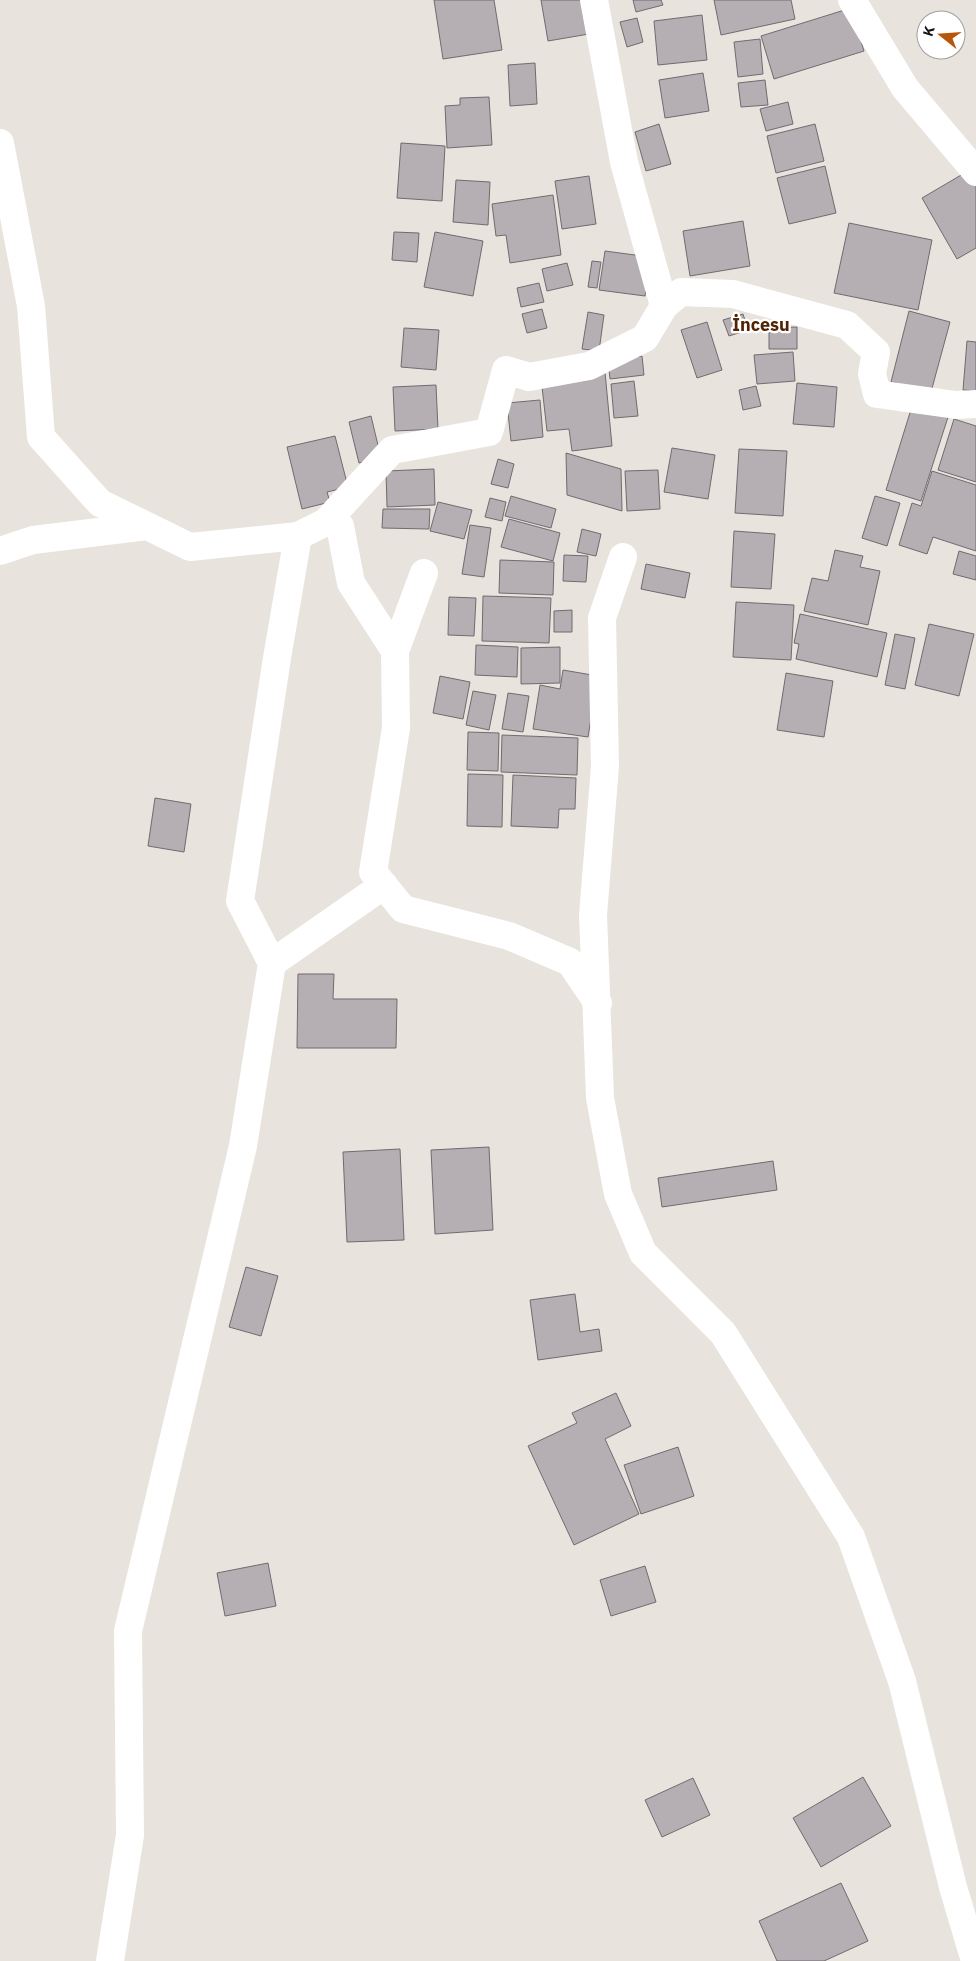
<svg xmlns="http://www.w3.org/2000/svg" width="976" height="1961" font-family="'IBM Plex Sans',sans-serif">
<rect width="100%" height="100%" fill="#e8e3dc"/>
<path fill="#b5aeb3" stroke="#716b70" d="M434 0H494L502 50 443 59Z
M541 0H584L589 34 548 41Z
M633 0H661L663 5 636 12Z
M714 0H791L795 19 721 35Z
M851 8 864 51 774 79 761 36Z
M702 15 707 60 658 65 654 21Z
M637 18 643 42 627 47 620 22Z
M760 39 763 74 738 77 734 42Z
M535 63 537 104 510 106 508 65Z
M703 73 709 111 665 118 659 80Z
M765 80 768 105 741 107 738 83Z
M489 97 492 145 447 148 445 106 460 105V98Z
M788 102 793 124 766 131 760 109Z
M659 124 671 164 646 171 635 132Z
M815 124 824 161 776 173 767 136Z
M401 143 445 146 442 201 397 198Z
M825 166 836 213 789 224 777 178Z
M968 171 976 186V248L957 259 922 198Z
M589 176 596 224 562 229 555 181Z
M456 180 490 182 488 225 453 222Z
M553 195 561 255 510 263 506 235 496 236 492 204Z
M743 221 750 266 690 276 683 231Z
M849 223 932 240 918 310 834 293Z
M394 232 419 233 417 262 392 260Z
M435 232 483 241 473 296 424 287Z
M605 251 650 257 645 296 599 290Z
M592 261 601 262 597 288 588 287Z
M567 263 573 285 547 291 542 269Z
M539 283 544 302 521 307 517 288Z
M542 309 547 328 527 333 522 314Z
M909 311 950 322 931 392 891 382Z
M588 312 604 315 599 351 582 349Z
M743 314 748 330 729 336 723 320Z
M707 322 722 370 697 378 681 330Z
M797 327V349H769V328Z
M404 328 439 330 436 370 401 367Z
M967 341 976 342V391L963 390Z
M793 352 795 381 757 384 754 355Z
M642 356 644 375 610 379 608 359Z
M605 372 612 446 572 451 569 429 547 431 541 378Z
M634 381 638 416 614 418 611 384Z
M797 383 837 387 834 427 793 424Z
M436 385 438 429 395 431 393 387Z
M756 386 761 406 743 410 739 390Z
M540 400 543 437 511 441 507 403Z
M913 403 949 414 921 501 886 490Z
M371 416 381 458 359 463 349 422Z
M954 419 976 426V482L938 470Z
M335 436 348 487 327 492 330 502 302 509 287 447Z
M672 448 715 455 708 499 664 492Z
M739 449 787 451 783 516 735 513Z
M566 453 621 469 622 511 567 495Z
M498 459 514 464 508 488 491 484Z
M434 469 435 505 387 507 386 471Z
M658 470 660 509 627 511 625 471Z
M932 471 976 485V551L933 537 927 554 899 545 912 503 921 506Z
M511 496 556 509 551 528 505 516Z
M875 496 900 503 887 546 862 538Z
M490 498 506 502 502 521 485 517Z
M438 502 472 510 464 539 430 531Z
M383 509H430L429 529 382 528Z
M509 519 560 533 553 561 501 547Z
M470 525 491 528 484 577 462 574Z
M582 529 601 534 596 556 577 552Z
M734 531 775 534 771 589 731 587Z
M835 550 863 556 860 567 880 571 868 625 804 611 812 578 828 581Z
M959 551 976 556V580L953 574Z
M564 555 588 556 586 582 563 581Z
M500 560 554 562 553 595 499 593Z
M646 564 690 573 685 598 641 589Z
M483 596 551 598 549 643 482 641Z
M449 597 476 598 474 636 448 635Z
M736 602 794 605 791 660 733 657Z
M572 610V632H554V611Z
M800 614 887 633 877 677 796 659 799 644 794 643Z
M929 624 974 634 959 696 915 685Z
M895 634 915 638 905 689 885 685Z
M476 645 518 647 517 677 475 675Z
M560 647V683L521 684V648Z
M563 670 598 676 588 737 533 729 540 685 560 689Z
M786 673 833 681 824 737 777 730Z
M440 676 470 682 463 719 433 713Z
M473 691 496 695 489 730 466 725Z
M508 693 529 696 523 732 502 729Z
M468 732 499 733 498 771 467 770Z
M502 735 578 738 577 775 501 772Z
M468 774 503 775 502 827 467 826Z
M513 775 576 778 575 809H559L558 828 511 826Z
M155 798 191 804 184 852 148 846Z
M298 974H334L333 999H397L396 1048H297Z
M489 1147 493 1230 435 1234 431 1150Z
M400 1149 404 1240 347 1242 343 1152Z
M773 1161 777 1190 662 1207 658 1178Z
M246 1267 278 1276 261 1336 229 1327Z
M575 1294 580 1332 599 1329 602 1351 538 1360 530 1300Z
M616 1393 631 1426 605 1439 639 1514 574 1545 528 1446 577 1423 572 1413Z
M678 1447 694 1496 641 1514 624 1465Z
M268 1563 276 1606 225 1616 217 1573Z
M645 1566 656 1602 611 1616 600 1580Z
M863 1777 891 1826 821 1867 793 1818Z
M693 1778 710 1815 662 1837 645 1800Z
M841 1883 868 1941 824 1961H777L759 1921Z"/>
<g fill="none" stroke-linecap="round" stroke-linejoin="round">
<path stroke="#fff" stroke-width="28" d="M594 0 624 162 664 306
M0 143 31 306 41 437 100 503 190 547 298 536
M326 522 392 450 489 432 506 370 529 377 589 366 645 338 664 306 681 292 733 294 847 325 876 352 872 374 877 394 956 405 976 404
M0 551 33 540 147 526
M623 557 602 618 605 766 593 915 600 1098 618 1194 643 1253 723 1333 851 1537 902 1681 953 1887 975 1961
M424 573 395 651 396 728 373 872 403 909 509 936 570 962 598 1003
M384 885 272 963 240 901 277 658 298 536 326 522 340 526 351 583 395 651
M110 1961 130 1835 128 1631 243 1146 272 963"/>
<path stroke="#fff" stroke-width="28" d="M852 0 905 88 976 172"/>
</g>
<g text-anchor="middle" stroke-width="4.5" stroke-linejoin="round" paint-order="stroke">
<g font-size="18" font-weight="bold" fill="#512303" stroke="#fff">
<text x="761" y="331">İncesu</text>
</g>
</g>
<g transform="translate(941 35) rotate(287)"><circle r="24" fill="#ffffff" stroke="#a1a09f"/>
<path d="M0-4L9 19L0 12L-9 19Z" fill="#b5560b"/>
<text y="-8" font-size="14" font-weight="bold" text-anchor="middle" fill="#141210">K</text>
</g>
</svg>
